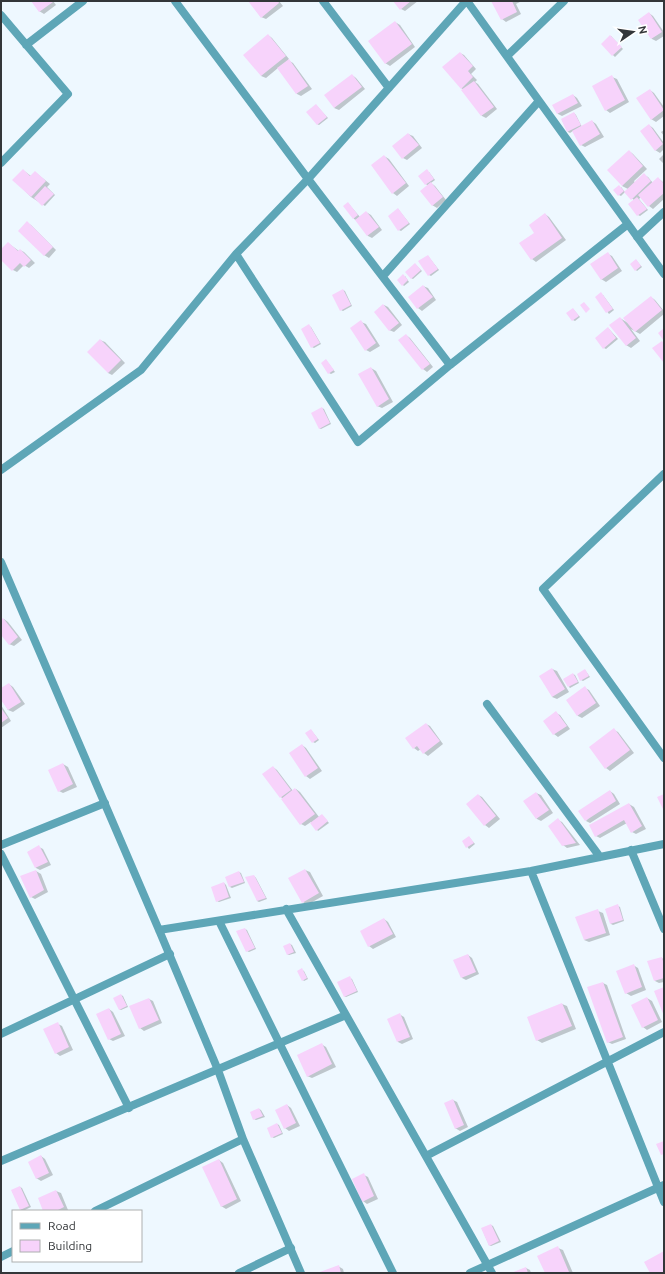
<svg xmlns="http://www.w3.org/2000/svg" width="665" height="1274" font-family="Ubuntu,sans-serif">
<rect width="100%" height="100%" fill="#eef8ff"/>
<path fill="#0003" d="M32 1H53L56 5 44 14 39 11Z
M249 1H279L283 6 266 19 261 17Z
M395 1H418L405 11 401 9Z
M493 1H522L516 4 521 14 506 22 502 19Z
M649 13 653 16 664 32V36L656 41 652 39 639 20Z
M395 22 400 25 415 47 390 66 385 63Z
M268 35 272 38 289 59 288 60 293 63 312 89 301 96 297 94 278 68 266 78 261 76Z
M611 36 623 49 615 57 602 44Z
M460 53 464 55 476 69 471 74 477 80 475 82 478 84 497 109 486 118 482 116 463 90H464L461 88Z
M352 75 356 78 365 89 339 110 334 108Z
M612 77 617 79 629 102 610 113 606 110Z
M650 90 654 93 664 107V116L656 122 651 119Z
M573 95 577 98 582 106 562 116 558 114 554 106Z
M316 105 328 118 319 125 317 124Z
M574 113 576 115 582 127 592 121 596 124 604 137 585 147 581 145 573 131 570 133 568 132 562 120Z
M649 125 653 128 664 143V149L660 153 655 150Z
M664 130V136L661 132Z
M408 134 413 136 422 148 407 160 403 158Z
M629 151 633 154 647 169 634 181 635 183 644 175 648 177 653 183 658 178 664 183V199L653 209 649 206 641 197 639 199 648 210 640 216 638 215 635 201 625 192 621 196 619 195 621 187 625 192 628 189 622 186Z
M664 154V164L659 159Z
M384 156 389 159 409 186 397 196 393 193Z
M23 170 31 176 35 172 50 184 47 187 55 195 45 206 31 197 14 180Z
M429 172 435 180 431 183 435 186 446 200 437 208 432 205 428 186 426 184Z
M348 203 360 217 366 212 371 215 382 230 372 238 368 236 356 220 354 219Z
M398 209 410 224 401 231 399 230Z
M545 214 549 217 566 240 536 262 532 259 536 233Z
M27 223 31 225 56 250 49 258 44 255Z
M8 243 19 251 20 250 24 252 35 263 29 268 24 265 17 272 13 270 1 259V250Z
M608 254 612 256 622 271 606 282 601 279Z
M428 256 439 270 431 276 429 275Z
M636 260 642 267 637 271 636 270Z
M415 264 422 271 413 279 411 278Z
M405 276 409 282 404 286 403 285Z
M423 286 428 288 436 300 422 311 418 308Z
M343 290 345 291 352 306 343 311 341 310Z
M603 295 614 310 609 314 596 297Z
M651 297 655 300 664 311V314L640 334 631 329 640 341 631 348 626 345 620 318 628 323Z
M384 305 388 307 402 325 394 332 389 330Z
M573 309 580 317 575 321 573 320Z
M361 322 366 324 380 346 370 352 366 350Z
M309 326 311 327 321 344 314 348 312 347Z
M609 329 618 339 606 349 604 348Z
M406 335 410 338 433 367 427 372 423 369Z
M100 340 105 342 125 363 112 375 108 373Z
M326 360 335 372 331 374 329 373Z
M371 368 376 371 393 402 382 408 377 406Z
M322 408 324 409 331 424 321 429 319 428Z
M4 619 8 622 22 640 14 646 9 644 1 633V621Z
M552 669 557 671 569 692 557 699 552 697Z
M585 670 590 677 583 681 581 680Z
M573 674 575 675 579 683 570 688 569 687Z
M9 684 13 687 25 704 13 712 8 710 1 698V689Z
M585 688 589 690 600 706 582 718 578 716 567 700Z
M1 705 11 721 1 728Z
M556 713 560 715 570 729 558 737 554 734 544 721Z
M426 724 430 726 443 744 428 756 424 753 421 749 418 751 414 748 407 738Z
M311 730 319 740 315 743 313 742Z
M614 730 618 732 634 753 610 771 606 768Z
M302 745 306 748 322 771 310 779 306 776Z
M63 764 68 767 77 787 63 793 59 791Z
M273 767 277 770 293 791 296 789 300 792 319 817 322 815 329 823 318 831 311 822 305 826 301 824 283 799 281 797Z
M610 791 614 794 620 804 590 823 586 821Z
M536 793 541 795 553 813 541 821 537 819 525 801Z
M478 795 482 797 500 819 489 828 485 825Z
M629 804 634 807 646 829 636 834 632 832 627 823 600 838 596 836Z
M558 820 562 822 580 845 567 848 563 845Z
M469 837 475 844 469 849 463 841Z
M39 847 43 849 51 865 40 870 36 868 28 852Z
M305 870 310 872 323 896 307 905 303 902Z
M36 871 41 874 48 892 35 899 31 897Z
M239 872 241 873 245 883 232 888 230 887Z
M254 876 256 878 267 899 259 902 257 901Z
M224 883 226 885 231 898 219 902 217 901Z
M618 906 620 907 624 921 613 925 611 924 607 910Z
M598 911 603 913 610 935 589 942 584 940Z
M384 919 388 922 396 937 373 949 369 946Z
M245 929 247 930 256 949 249 952 247 951Z
M290 944 292 945 296 953 289 955 287 954Z
M468 955 472 958 479 974 466 980 462 978Z
M661 958 664 959V982L659 983 655 981Z
M633 965 638 968 646 990 631 996 626 993Z
M302 970 304 971 308 979 304 981 303 980Z
M350 978 352 979 358 992 346 997 344 996Z
M603 983 607 985 626 1039 612 1044 608 1042Z
M121 995 123 996 128 1007 121 1010 119 1009Z
M647 998 652 1001 662 1022 647 1030 643 1027Z
M149 999 153 1001 162 1023 144 1031 140 1028Z
M562 1004 567 1006 576 1029 542 1043 537 1040Z
M109 1009 113 1012 125 1036 113 1041 109 1039Z
M399 1014 404 1017 413 1039 402 1044 398 1042Z
M58 1024 62 1026 73 1050 60 1056 56 1053Z
M321 1044 326 1047 336 1067 312 1078 307 1076Z
M453 1100 457 1102 468 1127 460 1131 455 1128Z
M287 1105 291 1108 300 1126 289 1131 285 1128Z
M259 1109 261 1110 265 1117 256 1120 254 1119 251 1113Z
M277 1124 279 1125 283 1134 274 1138 272 1137Z
M41 1156 45 1159 53 1175 41 1181 36 1178Z
M219 1160 223 1163 241 1201 226 1209 221 1206Z
M364 1175 368 1177 378 1199 367 1204 363 1201Z
M20 1187 22 1188 31 1207 23 1211 21 1210 12 1191Z
M56 1191 61 1193 68 1210 65 1211H44Z
M491 1225 493 1226 501 1242 491 1246 489 1245 482 1229Z
M558 1248 563 1250 573 1273H546Z
M338 1266 343 1269 344 1273H320Z
M526 1268 530 1270 531 1273H514Z"/>
<path fill="#f7d3fb" d="M31 1H52L53 2 39 12Z
M248 1H278L279 3 261 18Z
M393 1H411L400 10Z
M491 1H512L517 12 501 20Z
M649 12 662 32 651 39 638 20Z
M395 21 412 44 385 64 368 41Z
M268 34 286 56 261 76 243 55Z
M610 35 622 47 612 56 601 44Z
M460 52 473 66 468 71 473 77 461 89 442 67Z
M289 59 308 86 296 94 277 68Z
M352 74 362 87 334 108 324 95Z
M612 75 625 100 605 111 592 86Z
M474 81 494 107 481 116 461 90Z
M650 89 664 110 651 120 636 98Z
M573 94 578 103 557 114 552 105Z
M316 104 327 117 317 125 306 112Z
M574 112 581 125 567 132 561 119Z
M592 120 600 134 580 146 572 131Z
M649 124 663 144 655 151 640 131Z
M408 133 419 145 402 159 392 146Z
M629 150 643 166 622 186 607 170Z
M384 155 406 183 392 194 371 165Z
M23 169 30 176 35 171 46 181 31 197 12 180Z
M427 169 434 179 425 185 418 176Z
M644 173 651 181 631 200 624 192Z
M658 177 664 184V193L648 207 638 195Z
M431 182 443 197 432 206 420 191Z
M619 185 624 191 618 196 613 190Z
M45 186 54 194 42 206 34 198Z
M637 197 647 209 637 216 628 204Z
M348 202 358 215 353 219 343 206Z
M398 208 409 223 398 231 388 216Z
M366 211 379 227 367 236 355 220Z
M545 213 562 238 531 260 519 243 534 233 529 225Z
M27 221 53 247 44 256 18 231Z
M8 242 18 251 20 249 31 260 24 267 20 263 12 271 1 260V249Z
M608 252 618 268 601 280 590 264Z
M428 255 438 269 428 276 418 261Z
M636 259 641 266 635 271 630 264Z
M415 263 421 270 411 279 405 272Z
M403 274 408 280 402 286 397 280Z
M423 285 433 297 417 309 408 297Z
M343 289 351 305 340 311 332 295Z
M601 292 613 309 606 313 595 297Z
M651 296 662 310 635 332 623 318Z
M584 302 590 309 586 313 580 305Z
M383 304 399 323 389 331 374 312Z
M573 308 579 316 572 321 566 313Z
M620 317 636 338 626 346 609 325Z
M361 320 376 343 365 351 350 328Z
M309 324 320 343 311 348 301 329Z
M608 327 616 338 603 349 595 338Z
M664 328V341L658 333Z
M406 334 430 364 422 370 398 340Z
M100 339 121 360 108 373 87 352Z
M662 341 664 344V363L652 348Z
M326 359 334 370 328 374 321 363Z
M371 367 389 399 377 407 358 374Z
M322 407 330 423 319 429 311 413Z
M3 618 18 637 9 645 1 635V620Z
M552 668 565 689 552 697 539 676Z
M585 669 589 676 580 681 577 674Z
M573 673 578 682 568 687 563 679Z
M9 683 21 702 8 710 1 700V688Z
M585 686 596 703 577 716 566 700Z
M1 708 8 718 1 723Z
M556 711 567 726 553 735 543 721Z
M426 723 440 741 423 754 417 746 413 749 405 738Z
M614 728 630 750 605 769 589 747Z
M311 729 318 739 312 743 305 733Z
M302 744 318 768 305 777 289 753Z
M63 763 73 784 58 792 48 770Z
M273 766 291 790 280 798 262 774Z
M295 788 315 814 300 825 281 799Z
M610 790 616 801 585 821 578 811Z
M536 792 549 810 536 819 523 801Z
M478 794 496 816 484 826 466 804Z
M664 794V811L657 797Z
M629 803 642 826 631 833 624 820 595 837 589 825Z
M322 814 328 821 316 831 310 823Z
M558 818 576 843 562 846 548 826Z
M469 836 474 843 466 848 462 841Z
M39 845 48 862 35 868 27 852Z
M305 869 319 893 302 903 288 878Z
M36 870 44 890 30 898 20 876Z
M239 871 244 882 229 887 225 877Z
M254 875 266 898 257 901 245 877Z
M224 882 229 897 216 902 211 887Z
M618 904 623 920 610 924 605 909Z
M598 909 606 933 584 940 575 917Z
M384 918 393 934 368 947 360 931Z
M245 928 255 948 246 952 236 931Z
M290 943 294 952 287 955 283 946Z
M468 954 476 972 461 978 453 960Z
M662 957 664 965V978L654 981 647 961Z
M634 964 642 987 625 994 616 971Z
M302 968 307 978 302 981 297 971Z
M350 976 357 991 344 997 337 982Z
M603 982 623 1037 607 1043 587 987Z
M664 987V1016L654 991Z
M121 994 127 1006 119 1010 113 998Z
M647 997 658 1020 642 1028 631 1005Z
M149 998 159 1020 139 1029 129 1006Z
M562 1003 572 1026 536 1041 527 1017Z
M109 1008 121 1034 108 1040 96 1014Z
M400 1013 410 1037 397 1042 387 1019Z
M58 1022 69 1047 55 1054 43 1029Z
M322 1043 332 1064 307 1077 297 1055Z
M453 1099 464 1125 455 1129 444 1103Z
M287 1104 296 1123 284 1129 275 1110Z
M259 1108 263 1116 253 1120 250 1112Z
M277 1123 282 1133 271 1138 267 1128Z
M664 1141V1154L661 1155 656 1144Z
M41 1155 49 1173 36 1179 28 1162Z
M219 1159 237 1199 221 1207 202 1167Z
M364 1173 374 1196 362 1202 352 1179Z
M20 1186 29 1206 20 1210 11 1190Z
M56 1190 64 1207 56 1211H43L38 1198Z
M491 1224 499 1241 489 1246 481 1228Z
M558 1246 569 1272 567 1273H545L537 1256Z
M664 1251V1273H650L644 1262Z
M339 1265 341 1273H317Z
M526 1267 528 1273H511Z"/>
<g fill="none" stroke-linecap="round" stroke-linejoin="round">
<path stroke="#5ea6b7" stroke-width="8" d="M175 1 308 179 450 365
M323 1 389 88
M467 1 664 274
M1 15 68 94 1 163
M26 45 83 1
M507 56 564 1
M637 237 664 212
M236 254 358 442 450 365 628 224
M383 276 539 101
M1 470 141 370 236 254 308 179 466 1
M664 474 543 589 664 758
M1 562 159 930 218 1070 243 1139 301 1273
M487 704 600 857
M1 845 105 803
M631 850 664 929
M1 854 129 1108
M531 871 664 1202
M286 909 492 1273
M219 921 393 1273
M159 930 531 871 664 844
M1 1034 170 954
M426 1156 664 1032
M1 1161 346 1015
M95 1211 243 1139
M1 1257 13 1251
M239 1273 291 1248
M470 1273 664 1185"/>
</g>
<rect width="665" height="1274" fill="none" stroke="#333639" stroke-width="4"/>
<rect x="12" y="1210" width="130" height="52" fill="#ffffff" stroke="#adafb0"/>
<rect x="20" y="1223" width="20" height="6" fill="#5ea6b7" stroke="#adafb0"/>
<text x="48" y="1230" font-size="12" fill="#333639">Road</text>
<rect x="20" y="1240" width="20" height="12" fill="#f7d3fb" stroke="#adafb0"/>
<text x="48" y="1250" font-size="12" fill="#333639">Building</text>
<g transform="translate(633 32) rotate(77)" stroke="#ffffff" stroke-width="3" paint-order="stroke">
<path d="M0-3L7 15L0 10L-7 15Z" fill="#333639"/>
<text y="-6" font-size="11" font-weight="bold" text-anchor="middle" fill="#333639">N</text>
</g>
</svg>
